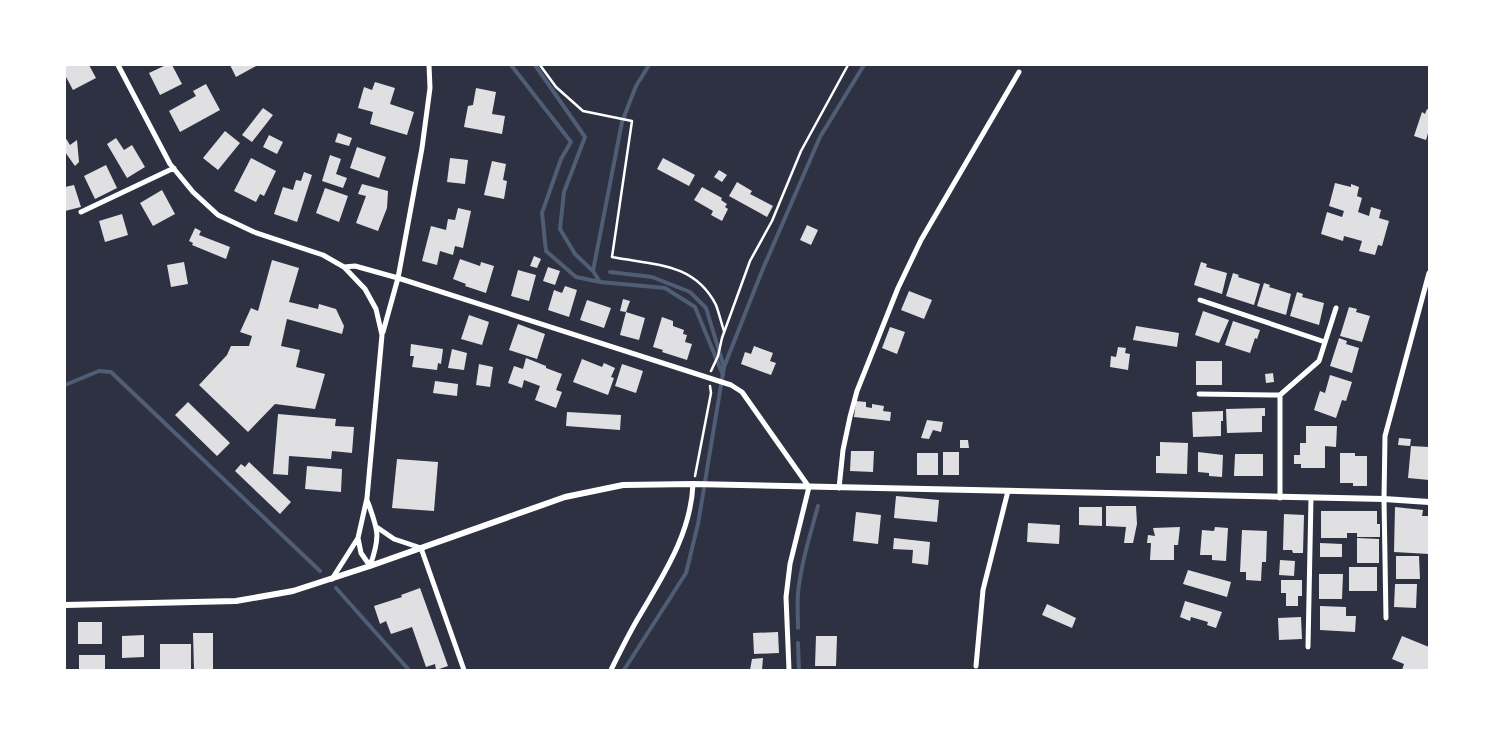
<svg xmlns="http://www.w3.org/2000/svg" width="1494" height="735" font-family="Signika,sans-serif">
<rect width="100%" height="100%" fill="#2d3142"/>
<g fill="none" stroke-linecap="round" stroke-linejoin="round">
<path stroke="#4f5d75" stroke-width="4" d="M511 65 571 142 561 159 542 213 546 251 576 277 600 282
M535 65 585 137 564 192 560 229 575 254 593 271
M649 65 636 86 622 122 593 271 600 282 665 288 695 307 723 375
M610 272 652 277 690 292 706 308 724 367
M65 385 99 371 111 372 320 571
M336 588 409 670
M798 628C798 616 797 605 798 593 801 564 810 535 818 506
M798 643 799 670
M624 670 686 573 698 524 724 367 762 271 820 137 864 65"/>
</g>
<path fill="#e0e0e3" d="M65 65H89L96 78 73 90 65 75Z
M166 65H172L182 84 160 95 149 73Z
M230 65H258L236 77Z
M375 82 395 88 390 104 414 112 407 135 370 124 373 112 358 108 364 87 372 90Z
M206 84 220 110 180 132 169 111 196 96 193 91Z
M476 88 496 92 492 114 505 116 502 134 464 127 468 106 473 105Z
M263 108 273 115 252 142 242 135Z
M1427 109 1429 110V130L1426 140 1414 136 1422 112 1425 114Z
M225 131 240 143 218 170 203 158Z
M338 133 352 138 349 146 335 142Z
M269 135 283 142 277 154 263 147Z
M65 137 70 145 77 140 79 162 75 166 65 152Z
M116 138 124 150 132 145 145 167 127 178 107 144Z
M357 147 386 157 379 178 350 168Z
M330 155 341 159 336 174 347 178 343 188 322 181Z
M251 158 276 171 264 196 260 194 256 202 234 191Z
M450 158 468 160 465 184 447 182Z
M663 158 695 175 689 186 657 169Z
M492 161 506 164 503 180 507 181 504 199 484 195Z
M106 165 117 188 95 199 84 176Z
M719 170 727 175 722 182 714 177Z
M304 172 312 175 297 222 274 214 283 187 293 190 296 180 301 181Z
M737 182 752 191 750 194 773 206 767 217 729 196Z
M1335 183 1351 187V184L1359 187 1357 196 1362 198 1358 212 1369 216 1371 207 1381 210 1379 218 1389 221 1382 246 1378 245 1375 255 1359 251 1362 241 1344 236 1343 241 1321 234 1327 212 1342 217 1344 211 1329 206Z
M362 184 388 191 387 208 378 231 356 223 366 196 358 194Z
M74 185 81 207 65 211V187Z
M702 187 722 198 721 200 727 204 725 207 728 209 722 221 711 215 713 211 694 200Z
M325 188 348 196 339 222 316 213Z
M162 190 175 214 153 226 140 203Z
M458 208 471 211 463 248 455 246 453 255 440 251 437 265 422 261 431 226 446 230 448 219 455 220Z
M122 214 128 235 105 242 99 221Z
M807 225 818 230 811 245 800 240Z
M195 228 201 231 199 235 230 247 226 259 192 245 193 243 189 241Z
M534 256 541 259 537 268 530 266Z
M460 259 480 266 481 262 494 266 486 293 465 286 466 284 453 279Z
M272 260 299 268 289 302 318 309 319 304 336 309 344 326 342 334 287 319 281 346 300 350 296 367 325 374 315 409 275 404 248 432 199 385 227 355 231 346H249L252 336 240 332 251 308 258 311Z
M184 262 188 284 171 287 167 265Z
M1201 262 1207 264 1206 267 1227 273 1222 294 1194 285Z
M548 267 560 271 555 285 543 281Z
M518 270 536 275 529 301 511 296Z
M1233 273 1239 275 1238 277 1260 284 1254 305 1226 296Z
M1264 283 1270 285 1269 287 1291 294 1286 315 1257 306Z
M565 286 577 290 569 317 548 310 554 290 562 293Z
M909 291 932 300 924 319 901 310Z
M1297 292 1303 294 1302 297 1324 303 1319 325 1290 316Z
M623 299 630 301 626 312 645 318 639 340 620 335 626 312 620 311Z
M587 300 611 308 604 328 580 320Z
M1349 307 1357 309 1356 312 1370 316 1362 342 1340 336Z
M1203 311 1229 320 1219 343 1195 335Z
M469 315 489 322 482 345 461 339Z
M662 317 673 321V326L684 330 683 334 687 335 685 342 692 344 687 360 662 352 663 350 653 347Z
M1233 321 1260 330 1257 339 1255 338 1250 353 1225 345Z
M518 324 545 334 537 359 509 350Z
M1136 326 1179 333 1177 347 1133 340Z
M890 327 905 332 897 354 882 348Z
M1339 338 1347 341 1346 344 1359 348 1352 373 1330 366Z
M411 344 443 349 441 364 438 363 437 370 412 367 414 356H410Z
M754 346 773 353 770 361 776 363 771 375 741 364 745 352 751 354Z
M1118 347 1126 348 1125 353 1130 354 1128 370 1110 367 1111 356 1116 357Z
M452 349 467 353 464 370 448 368Z
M526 358 546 366V368L562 374 556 390 562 392 556 408 535 400 540 386 524 380 522 388 508 383 514 366 523 369Z
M582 359 602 367 604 363 615 368 611 377 614 378 608 395 573 382Z
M1196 361H1222V385H1196Z
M479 364 493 367 490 387 476 385Z
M622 364 643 371 636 393 615 386Z
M1273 373 1274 382 1266 383 1265 374Z
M1330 375 1352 382 1346 401 1342 400 1336 418 1314 410 1320 391 1325 393Z
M435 381 458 384 457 396 433 393Z
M856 401 866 402V407L872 408V404L884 406 883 411 891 412 890 421 854 417Z
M188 402 230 443 217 456 175 415Z
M1265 408V416H1262V432L1227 433 1226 409Z
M1223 411V421H1221V436L1193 437 1192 412Z
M567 412 621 415 620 430 566 426Z
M278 414 336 419 335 426 354 427 352 453 332 451 331 459 289 456 288 475 273 474Z
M927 420 943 422 941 432 933 430 929 439 921 438Z
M1306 426H1337L1336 447 1325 446V468H1301V464H1294V455H1300V443H1306Z
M1399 438 1411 439 1410 446 1398 445Z
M960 440H968L969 448H960Z
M1160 442 1188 443 1187 474 1156 473V456H1160Z
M1411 446 1429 447V480L1408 478Z
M851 451H874L873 472 850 471Z
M943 452H959V475H943Z
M1198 452 1223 455 1222 477 1209 476V473L1198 472Z
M917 453H938V475H917Z
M1340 453H1355V456H1367V486H1353V483H1340Z
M1235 454H1263V476H1234Z
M397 459 438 462 434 511 392 508Z
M249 462 291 502 280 514 235 471 241 464 245 467Z
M307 466 342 469 341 492 305 489Z
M896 496 939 500 937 522 894 518Z
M1106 506H1136L1137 524 1133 543H1124L1126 527 1106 526Z
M1079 507H1102V526L1079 525Z
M1395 507 1423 510 1422 516H1429V554L1394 552Z
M1321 511H1377V524H1380V537H1357V533H1347V538H1321Z
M856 512 881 515 878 544 853 541Z
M1284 514 1304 515 1303 553H1293L1292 550H1283Z
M1028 523 1060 525 1059 544 1027 542Z
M1180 527 1178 545H1174V560H1150L1151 543H1147L1148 535 1155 536 1153 528Z
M1215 527 1228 528 1226 561 1212 560V555H1200L1202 530 1214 531Z
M1242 530 1267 531 1266 562H1262L1261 581 1246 580V572H1240Z
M894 538 930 542 928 565 912 563 913 550 893 549Z
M1357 538 1379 539V563H1357Z
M1320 543 1342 544V557H1320Z
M1396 556H1419L1420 579H1396Z
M1280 560 1295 561 1294 576 1279 575Z
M1349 567H1377V591H1349Z
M1188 570 1231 582 1227 597 1183 584Z
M1319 574H1343L1342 599H1319Z
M1281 580H1302V596H1298V606H1286V593H1281Z
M1395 584H1417L1416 608 1394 607Z
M420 588 448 666 436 670 435 664 426 667 412 627 391 634 386 621 380 624 374 606 402 597 401 595Z
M1185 601 1222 612 1216 628 1207 625 1208 622 1191 617 1190 621 1180 617Z
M1047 604 1076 618 1072 628 1042 615Z
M1320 606 1346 607V616H1356L1355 632 1320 630Z
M1301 617 1302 639 1279 640 1278 618Z
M78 622H102V644H78Z
M778 632 779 653 754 654 753 633Z
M193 633H213V670H194Z
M144 635V657L122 658V636Z
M816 636H837L836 666H815Z
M1402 636 1429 647V670L1416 669V670H1402L1404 664 1392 659Z
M160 644H191V670H160Z
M79 655H105V669H79Z
M763 658 762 670H750L752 659Z"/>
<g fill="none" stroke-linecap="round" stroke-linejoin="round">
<path stroke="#fff" stroke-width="2.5" d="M540 65 556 87 583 111 632 121 612 257C653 265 694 262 716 305 719 313 721 322 724 331
M711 371 718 356 722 338 750 261 772 221 801 151 848 65
M695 476 711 393 710 386"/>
<path stroke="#fff" stroke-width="5" d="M118 65 170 164 193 192 218 215 254 232 323 255 344 267 365 289 376 309 382 335 367 498 358 538 332 579
M81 212 174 168
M344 267 355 266 398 278 731 385 742 392 809 487 790 564 786 597 789 670
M1200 300 1325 342
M383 332 398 278 422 148 430 88 429 65
M1199 394 1280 395
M839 488 843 450 850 417 857 391 898 288 921 240 1019 72
M1280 498V395L1319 361 1336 308
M367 500C378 530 381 535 370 566
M378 528 394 539 421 548 464 670
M358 538 361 553 370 566
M1386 618 1384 499 1385 436 1429 273
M1308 647 1311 498
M976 666 983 590 1008 491
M611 670C620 652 629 633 640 615 664 574 691 533 693 484"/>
<path stroke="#fff" stroke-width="6" d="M65 605 236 601 293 591 370 566 565 497 623 485 693 484 1384 499 1429 502"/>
</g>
<rect width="1494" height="735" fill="none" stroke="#ffffff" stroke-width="132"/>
</svg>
